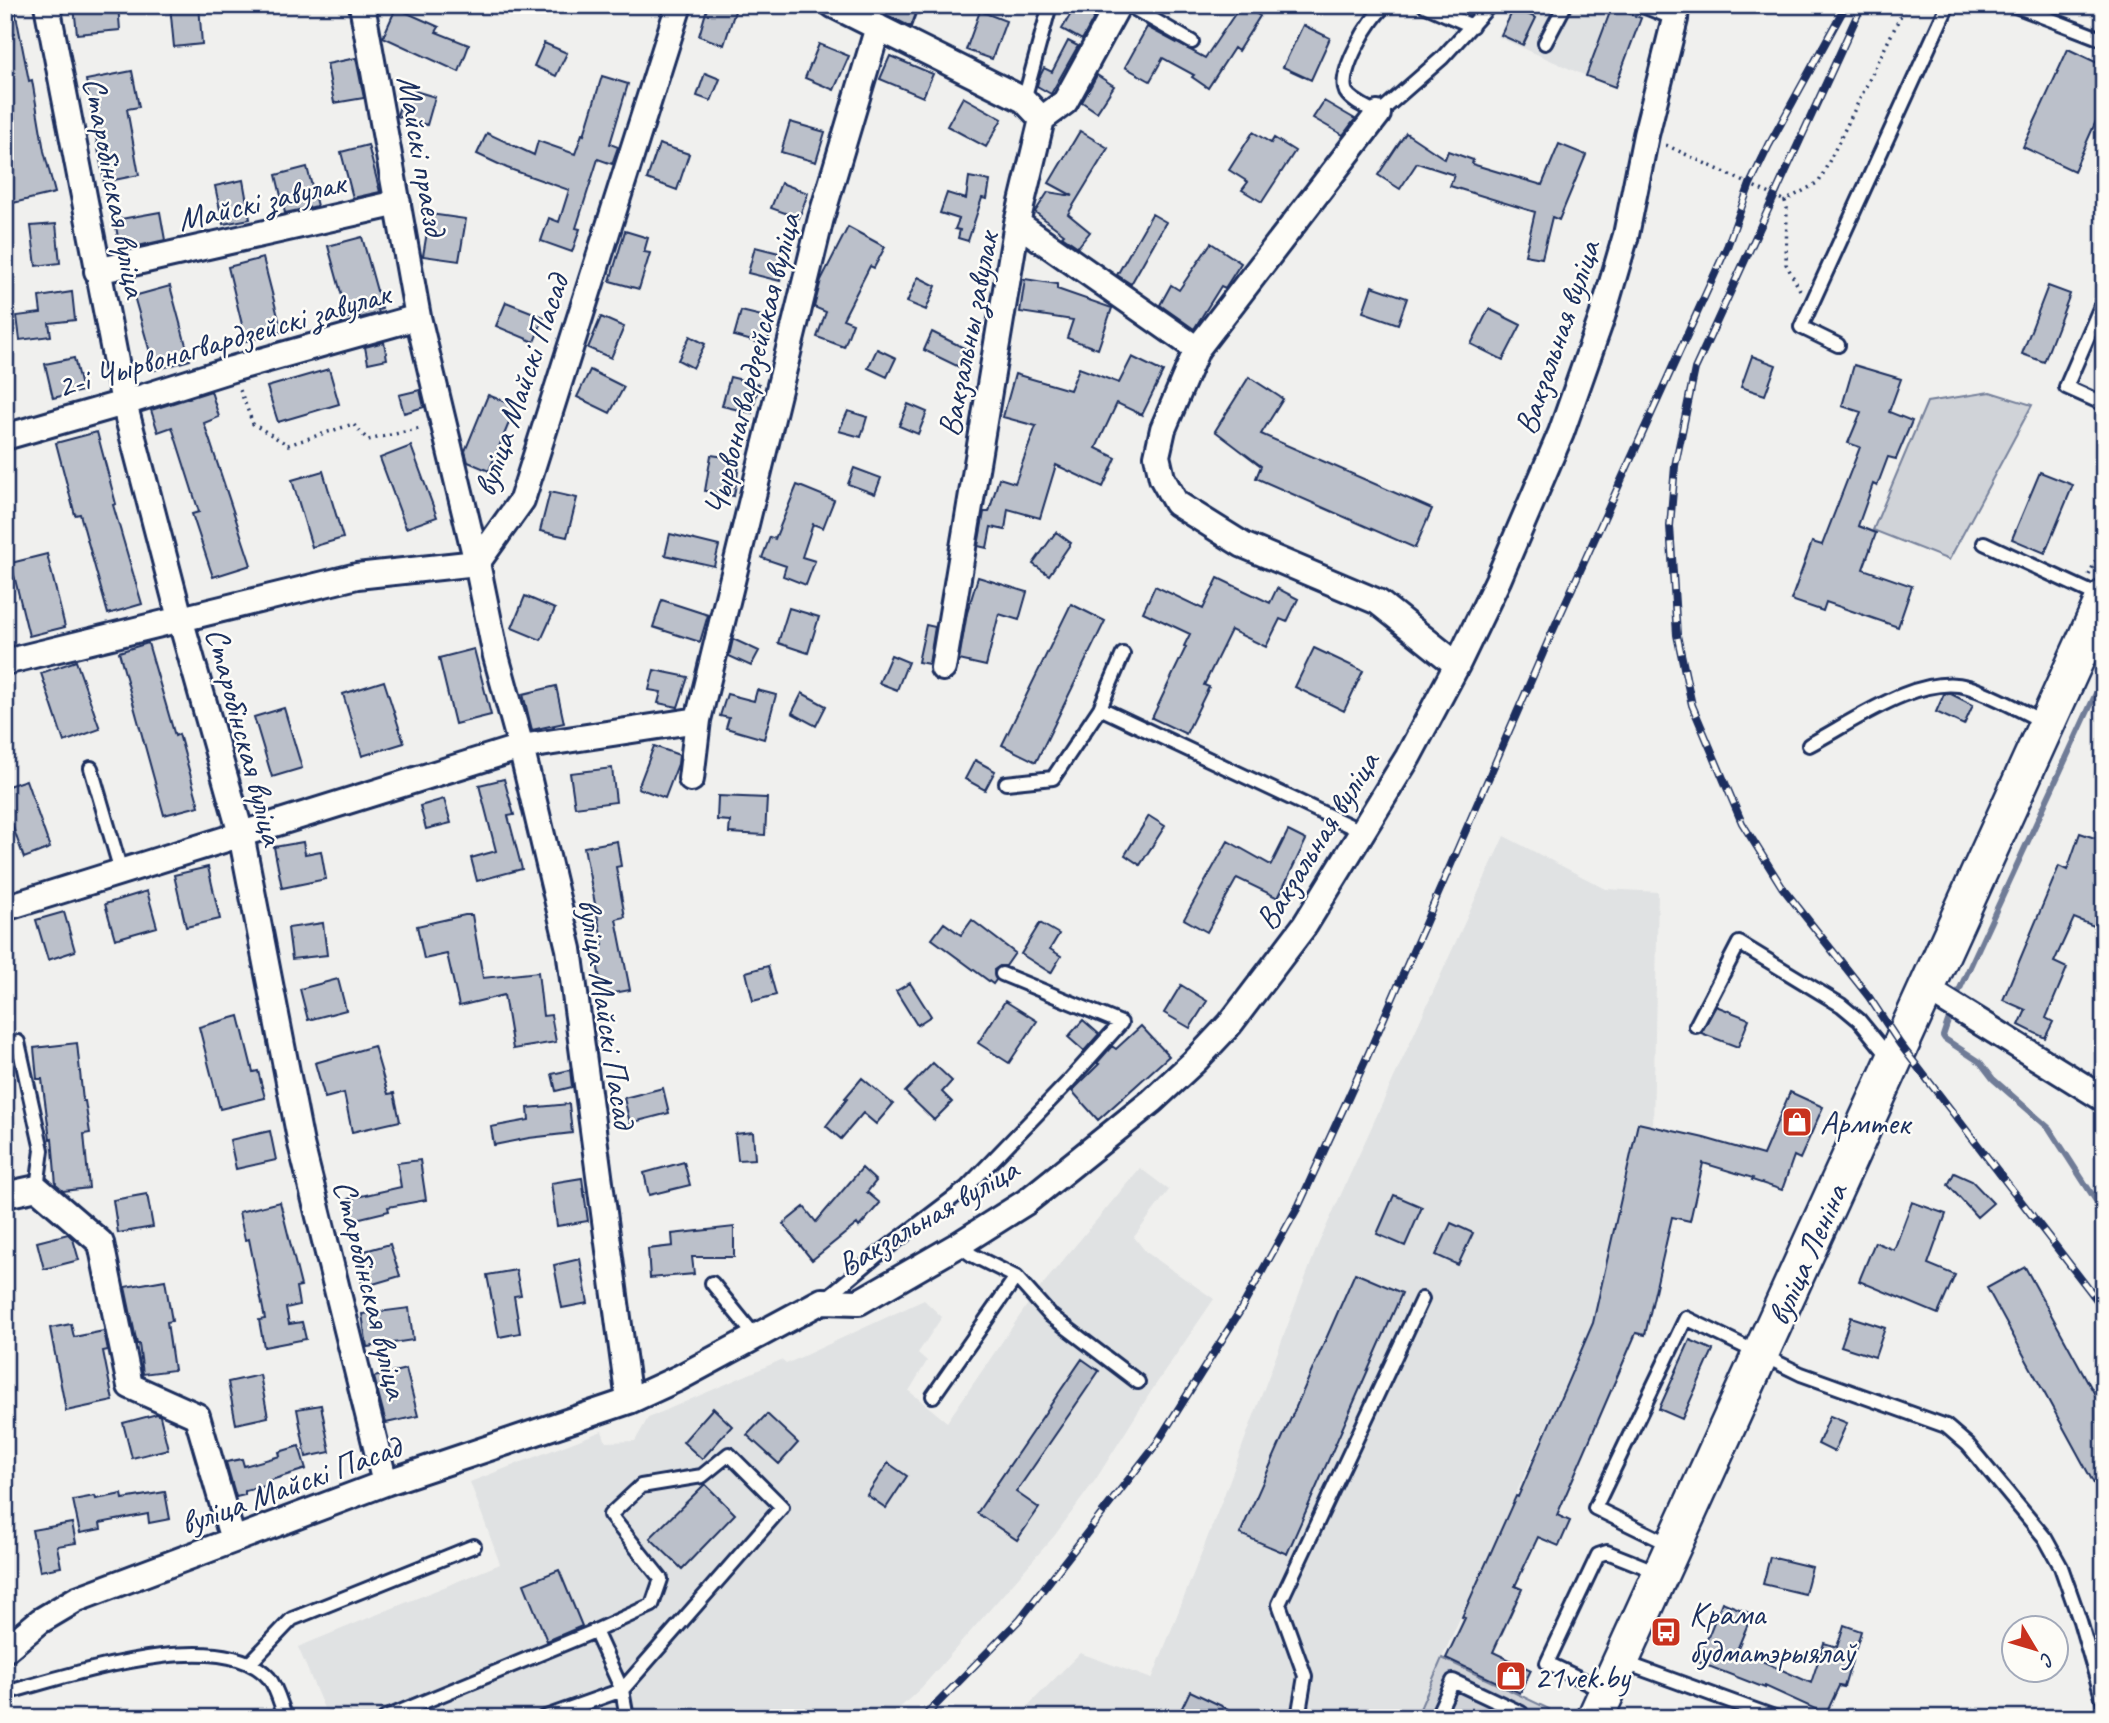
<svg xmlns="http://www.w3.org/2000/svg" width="2109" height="1723" font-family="Caveat,sans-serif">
<rect width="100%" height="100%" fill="#f0f0ee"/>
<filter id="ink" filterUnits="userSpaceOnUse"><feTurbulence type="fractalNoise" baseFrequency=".0143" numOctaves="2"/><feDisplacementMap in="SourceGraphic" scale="14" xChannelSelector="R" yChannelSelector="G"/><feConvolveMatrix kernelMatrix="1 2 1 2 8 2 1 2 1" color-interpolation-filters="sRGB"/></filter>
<g filter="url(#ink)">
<path fill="#e0e2e3" d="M1513 5H1668L1663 16 1641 18 1586 76 1498 37Z
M1504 836 1606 889 1658 892 1653 1127 1638 1124 1593 1323 1442 1658 1549 1709 1545 1718H1167L1170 1708 1165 1718H1016L1080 1653 1152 1679 1223 1498 1317 1247Z
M1140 1168 1169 1190 1134 1237 1146 1252 1214 1299 1152 1390 1096 1479 1055 1535 922 1687 889 1718H328L298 1647 500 1564 470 1482 602 1431 606 1442 635 1441 648 1418 781 1360 786 1364 924 1300 942 1317 918 1353 927 1361 909 1391 947 1422 1034 1295Z"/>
<path fill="#d0d3d8" stroke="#76819b" stroke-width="2" d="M1990 392 2032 405 1949 560 1873 530 1927 402Z
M1442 1658 1549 1709 1545 1718H1416Z"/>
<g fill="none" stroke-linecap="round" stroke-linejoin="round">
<path stroke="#6f7b97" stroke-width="6" d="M1957 995 2104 676
M1948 1021 1943 1036 1945 1039 1980 1062 1993 1079 2049 1128 2104 1213"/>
</g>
<path fill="#bbc0ca" stroke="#1b2f5e" stroke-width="2" d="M5 5H14L29 81 32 80 44 151 55 193 13 203 5 167Z
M92 5H118L120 30 77 34 74 7Z
M170 5H199L202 44 174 47Z
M708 5H737L724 45 699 36Z
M888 5H919L911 27 885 14Z
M1076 5H1101L1082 40 1062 29Z
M1241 5 1260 16 1238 51 1234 48 1208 88 1192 77 1194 75 1163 58 1150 81 1125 67 1147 27 1205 58Z
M1612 7 1641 18 1615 87 1586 76Z
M396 8 439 27 436 32 469 45 459 72 383 37Z
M1514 8 1536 18 1523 45 1501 35Z
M980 11 1006 21 992 59 966 50Z
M1303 25 1330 38 1311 80 1283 67Z
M1068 41 1078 46 1051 94 1037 86 1039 78 1044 68 1052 72Z
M544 43 567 53 556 76 534 66Z
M819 44 849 56 834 90 805 78Z
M2068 49 2104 66V103L2074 171 2023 147Z
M890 56 933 74 923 97 880 79Z
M356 58 364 98 334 103 327 64Z
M132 71 139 107 127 109 139 175 104 182 86 80Z
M705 73 720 79 711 101 697 96Z
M1097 75 1114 86 1097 112 1082 102Z
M602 76 628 84 610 144 618 147 612 164 598 159 576 228 580 229 572 252 541 241 549 218 559 222 569 190 507 168 477 154 487 133 534 155 538 141 575 154 582 134 584 135Z
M405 88 435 97 427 125 397 116Z
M963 97 1002 119 986 147 947 126Z
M1324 101 1355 119 1343 135 1313 118Z
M790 122 825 132 816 162 781 152Z
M1080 131 1108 148 1068 214 1090 232 1078 247 1062 236 1064 234 1035 212 1048 192 1073 196 1049 183Z
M1253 132 1271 143 1274 138 1295 151 1262 202 1242 190 1248 182 1229 170Z
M1406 133 1445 159 1448 151 1473 160 1472 164 1542 185 1559 144 1586 155 1559 220 1552 217 1542 258 1525 255 1535 212 1450 186 1454 175 1417 163 1400 189 1378 175Z
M659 144 689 154 677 190 647 179Z
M368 145 380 192 353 198 341 152Z
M307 167 317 206 285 213 276 175Z
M969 177 990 181 987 199 982 198 968 241 958 238 960 230 955 229 959 219 940 213 947 193 966 199Z
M243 180 250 219 223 224 215 186Z
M781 183 808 193 799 218 771 208Z
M160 212 165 240 120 250 115 220Z
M430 214 466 219 459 261 423 256Z
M1152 214 1166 222 1131 284 1117 275Z
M56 224 60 263 36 266 31 226Z
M848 227 885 247 874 268 870 266 843 319 853 323 844 347 817 337 826 312 814 307 821 280Z
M625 231 648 238 644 252 650 253 639 289 610 281Z
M362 237 382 309 378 310 379 313 360 318 359 315 348 318 328 246Z
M1211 243 1241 263 1225 288 1221 286 1194 329 1160 305 1171 285 1179 290Z
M755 247 787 255 780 281 748 273Z
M263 258 282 332 246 341 228 267Z
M918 277 936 286 926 310 907 302Z
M1025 279 1057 284V289L1112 308 1098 349 1067 338 1073 320 1020 312Z
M170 286 190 360 155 370 134 296Z
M1372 286 1407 298 1398 324 1363 312Z
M2048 286 2070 294 2044 362 2022 354Z
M72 292 75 320 49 323 51 336 20 340 17 316 41 313 39 297Z
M506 302 544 317 534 342 496 326Z
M1489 309 1521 325 1503 360 1471 344Z
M741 311 774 319 767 345 734 336Z
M601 317 624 327 611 358 588 348Z
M932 332 970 351 961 368 924 350Z
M690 336 705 344 693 368 678 360Z
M384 342 387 359 368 363 365 347Z
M877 349 896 358 887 377 868 368Z
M1752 356 1776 365 1765 395 1741 387Z
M1132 357 1163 372 1142 415 1117 403 1096 448 1116 458 1103 487 1056 465 1040 518 1008 509 1005 530 991 527 987 548 978 546 984 512H989L999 478 1015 483 1036 426 1003 417 1015 374 1070 390 1079 368 1119 383Z
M74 358 82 391 53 398 45 364Z
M1854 365 1901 379 1889 412 1912 421 1896 459 1888 457 1877 486 1873 484 1858 526 1876 533 1863 569 1912 586 1898 627 1826 602 1823 611 1791 600 1812 542 1822 545 1860 447 1848 443 1861 412 1842 406Z
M329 369 339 404 278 422 267 387Z
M590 370 624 387 610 413 577 397Z
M730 377 759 384 752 413 722 406Z
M1249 377 1283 399 1261 434 1432 509 1415 548 1256 478 1261 466 1215 431Z
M420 390 424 407 404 413 399 395Z
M211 391 219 417 204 423 251 565 213 577 192 514 199 512 172 427 158 432 151 410Z
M488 395 516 406 489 471 468 462 465 451Z
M908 404 927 412 918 434 899 426Z
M848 411 867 417 861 437 839 431Z
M97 432 116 504 113 505 142 604 108 614 80 514 75 515 56 443Z
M411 446 437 517 406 528 380 458Z
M711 455 740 459 734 496 705 491Z
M854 468 881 478 875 494 848 484Z
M323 471 343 538 312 547 292 480Z
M2040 472 2073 485 2045 553 2012 539Z
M797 485 834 500 823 528 813 524 802 557 815 561 806 585 783 576 786 566 762 558 770 537 775 539Z
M550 492 577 498 567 537 540 531Z
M1056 532 1071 543 1049 575 1033 564Z
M670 534 719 546 714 566 665 555Z
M47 554 65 627 29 636 11 563Z
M978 577 1027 592 1019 620 999 614 986 666 959 660 967 613Z
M1218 578 1270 603 1277 588 1298 599 1287 622 1280 619 1266 647 1231 630 1204 685 1209 687 1186 734 1152 718 1186 647 1184 646 1190 634 1143 612 1155 586 1203 609Z
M525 596 555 609 541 640 512 628Z
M662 600 708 615 700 642 653 627Z
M1071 604 1105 621 1036 762 1002 745Z
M789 608 819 617 808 653 778 643Z
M926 625 935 627 929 664 918 662Z
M733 639 759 651 751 666 729 656Z
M148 643 175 736 179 734 199 806 164 815 119 652Z
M1314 648 1363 671 1344 711 1295 687Z
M474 649 491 715 455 724 439 658Z
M891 655 908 662 897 690 879 683Z
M76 661 100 729 64 742 41 673Z
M654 670 688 677 678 707 658 703 661 692 649 690Z
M384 681 404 743 362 756 343 694Z
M556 686 564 723 532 730 523 694Z
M757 690 776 695 764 739 726 728 729 718 720 716 727 694 754 701Z
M802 693 826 706 816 726 792 713Z
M1949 693 1973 705 1964 725 1936 712 1944 694Z
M284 708 302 768 272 777 254 717Z
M654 746 679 755 678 764 665 798 638 788Z
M975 760 995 771 985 790 965 779Z
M612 768 616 802 575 807 570 773Z
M504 779 514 815 508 816 522 869 477 881 471 858 496 851 479 785Z
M26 780 50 848 24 858 5 805V787Z
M718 796 767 798 765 835 729 833 730 821 717 820Z
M444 799 451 823 426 829 420 806Z
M1149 816 1165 826 1140 865 1125 855Z
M1288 831 1306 840 1278 898 1237 878 1207 932 1184 919 1228 841 1271 865Z
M2080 833 2104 841V930L2074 918 2054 962 2067 968 2046 1018 2053 1022 2045 1038 2019 1025 2026 1010 2003 1000 2059 866 2067 870Z
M617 841 621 866 616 867 625 917 616 919 630 990 603 995 594 947 603 945 584 847Z
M303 842 305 854 321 851 326 879 282 888 274 847Z
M208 867 220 919 186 927 174 875Z
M147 891 157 927 115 939 105 904Z
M64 912 75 951 48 960 36 920Z
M465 915H472L483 978 538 972 543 1016 551 1015 556 1042 513 1049 504 995 459 1006 447 954 424 959 417 926Z
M972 920 1015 953 1006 966H1000L994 970 996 980 993 984 932 939 944 923 961 935Z
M323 923 327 955 292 959 288 928Z
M1040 923 1059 934 1050 949 1061 956 1051 973 1021 954Z
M768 966 776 995 753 1001 746 972Z
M338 979 346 1010 308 1020 300 989Z
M910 983 931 1016 917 1025 896 991Z
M1181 985 1207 1001 1190 1028 1164 1013Z
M1005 1001 1037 1021 1009 1063 978 1043Z
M1716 1006 1749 1019 1738 1047 1701 1033Z
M239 1016 253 1072 258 1071 265 1098 220 1109 199 1027Z
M1083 1020 1099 1034 1084 1051 1068 1037Z
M1141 1026 1169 1056 1098 1120 1072 1091 1099 1064 1097 1063 1112 1046 1116 1049Z
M77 1043 83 1101H85L90 1133 84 1134 89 1188 63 1191 56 1185 52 1138 50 1139 42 1079H37L34 1048Z
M374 1046 388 1094 394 1093 400 1121 352 1132 344 1093 325 1098 315 1063Z
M933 1063 952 1081 942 1092 952 1102 934 1120 905 1092Z
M570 1070 572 1087 556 1091 552 1074Z
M862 1078 893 1104 876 1124 863 1113 841 1139 826 1126 847 1099 845 1098Z
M663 1088 669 1113 630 1123 624 1098Z
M1790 1092 1823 1107 1800 1159 1794 1156 1782 1190 1752 1180 1753 1178 1703 1163 1690 1221 1672 1217 1645 1335 1636 1333 1557 1515 1570 1521 1559 1546 1538 1537 1515 1586 1522 1589 1493 1652 1531 1670 1520 1693 1446 1658 1465 1618 1462 1617 1516 1496 1518 1497 1593 1323 1638 1123 1704 1138 1763 1155Z
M569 1104 572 1133 529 1138 494 1145 491 1127 529 1120 528 1108Z
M270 1131 276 1160 236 1169 230 1140Z
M753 1132 755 1159 738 1160 735 1134Z
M420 1160 426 1200 388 1207 389 1211 352 1220 348 1199 401 1187 397 1163Z
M684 1162 690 1185 649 1195 644 1173Z
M862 1168 876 1181 867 1192 880 1203 859 1227 857 1224 812 1260 783 1224 804 1207 816 1222Z
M1954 1173 1972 1181 1993 1203 1977 1217 1948 1185Z
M582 1178 588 1221 557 1226 551 1183Z
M147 1194 153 1227 118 1233 113 1200Z
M1394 1195 1422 1207 1405 1246 1377 1234Z
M280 1202 301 1286 296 1287 299 1305 286 1308 289 1324 302 1322 306 1339 264 1347 259 1320 265 1319 249 1239 245 1240 239 1212Z
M1912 1202 1946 1214 1928 1264 1955 1275 1938 1314 1859 1281 1875 1242 1894 1250Z
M1451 1223 1473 1233 1458 1265 1436 1255Z
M734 1227V1257H692L694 1274 650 1278 648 1249 673 1246 672 1234Z
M68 1234 73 1239 79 1260 44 1269 37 1242Z
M390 1244 400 1276 363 1287 354 1254Z
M580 1259 588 1303 562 1308 554 1265Z
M2025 1267 2104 1411V1502L1987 1288Z
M516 1270 521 1295 514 1296 520 1333 499 1337 487 1275Z
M1355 1273 1402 1293 1287 1554 1240 1534Z
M165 1280 172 1321 167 1322 174 1370 143 1374 139 1344H137L125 1287Z
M409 1308 413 1340 367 1347 362 1314Z
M1851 1317 1885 1328 1875 1357 1841 1346Z
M71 1324 74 1337 104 1331 108 1350 103 1351 113 1401 66 1411 50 1328Z
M1690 1340 1713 1350 1682 1419 1659 1409Z
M1082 1359 1099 1371 1016 1492 1039 1508 1017 1540 977 1513Z
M406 1369 418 1416 386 1423 374 1377Z
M260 1375 268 1417 236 1424 228 1382Z
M321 1405 330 1452 306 1457 297 1409Z
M713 1408 732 1426 702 1459 683 1442Z
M157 1414 160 1416 168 1449 132 1458 123 1423Z
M767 1414 798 1443 779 1464 747 1435Z
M1830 1416 1847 1423 1834 1452 1818 1444Z
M299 1446 306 1469 268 1481 269 1485 245 1491V1495L236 1497 226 1462 242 1459 244 1466 280 1456 279 1452Z
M888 1463 907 1476 886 1508 867 1495Z
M705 1484 735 1514 682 1569 650 1538Z
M165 1492 170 1519 149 1523 148 1514 100 1523 101 1529 80 1533 73 1500 95 1496 96 1499 122 1494 123 1499Z
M72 1523 76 1543 57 1546 61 1567 40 1571 32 1530Z
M1770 1557 1812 1567 1805 1594 1763 1584Z
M559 1570 582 1626 547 1641 524 1584Z
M1722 1602 1752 1614 1737 1650 1811 1683 1824 1643 1837 1647 1844 1625 1861 1631 1844 1687 1839 1686 1826 1714 1765 1686V1688L1698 1662Z
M1190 1691 1247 1718H1177Z"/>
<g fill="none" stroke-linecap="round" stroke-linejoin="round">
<g stroke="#1b2f5e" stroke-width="18">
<path id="service" d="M1128 5 1192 42
M1386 5C1371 16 1337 73 1346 92 1352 102 1368 108 1378 114L1442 58 1490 5
M1424 5 1472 26
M1640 5 1675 19
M2013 5 2104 40
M1545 43 1565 5
M1024 100 1050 5
M2104 299 2066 387 2104 404
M1838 345 1801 327 1948 5
M1984 543 2103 598
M1100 708 1363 832
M1809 745C1851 723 1919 673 1968 687 1992 694 2023 712 2046 723
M91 768 121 871
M1006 783 1053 778 1100 708 1123 654
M1696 1026 1739 943 1841 1005 1859 1020 1890 1058
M18 1042 42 1150 37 1188
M958 1245 972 1255 1016 1277 1050 1315 1138 1382
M712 1283 755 1336
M825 1299 879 1254 966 1188 1069 1081 1121 1023 1002 974
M933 1396 1016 1277
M1671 1545 1595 1508 1686 1318 1801 1374 1946 1426 1968 1445 2045 1538 2061 1567 2080 1621 2104 1704
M595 1631 652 1605 661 1579 610 1515 641 1486 702 1476 729 1454 782 1507 622 1690 627 1718
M1623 1662 1777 1718
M250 1663 292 1619 474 1546
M1606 1691 1547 1663 1598 1555 1607 1552 1660 1573
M5 1693C65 1677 221 1623 269 1678 277 1688 281 1706 286 1718
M385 1718 595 1631 622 1690 543 1718
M1298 1718 1305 1676 1279 1604 1422 1299
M1436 1718 1453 1681 1521 1713 1518 1718"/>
</g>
<g stroke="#1b2f5e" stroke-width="30">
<path id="minor" d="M47 5 124 403 180 618 241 834 301 1144 385 1483
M833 5 1024 100 1042 119
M1042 119 1065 102 1118 5
M1017 223 1197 349 1378 114
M97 271 398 203
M1197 349 1163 429 1157 456 1162 478 1176 503 1243 545 1378 602 1457 665
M5 437 124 403 232 369 418 317
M5 662 357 576 477 563 418 317 362 5
M943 668 1017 223 1042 119
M691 779 698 720 821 218 878 27
M5 908 521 747 698 720
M1925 988 2104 1099
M5 1195 37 1188 101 1243 130 1386 197 1416 233 1540
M629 1401 569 949 521 747 496 656 477 563 522 500 679 5
M5 1650 40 1621 77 1599 385 1483 629 1401 679 1378 822 1301 859 1302 958 1245 1026 1202 1152 1101 1196 1060 1230 1024 1305 925 1408 757 1457 665 1498 580 1561 433 1602 317 1626 235 1646 135 1675 19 1676 5"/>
</g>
<g stroke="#1b2f5e" stroke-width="40">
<path id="secondary" d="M1595 1718 2104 598"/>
</g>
<path stroke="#1b2f5e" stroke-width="3.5" stroke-dasharray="2 5" stroke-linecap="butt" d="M1666 145 1785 201
M1800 290 1786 264 1787 208 1785 201 1819 182 1906 5
M240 390 253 424 288 445 353 424 368 440 422 428
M2089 575 2104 542"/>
<use href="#service" stroke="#fdfcf7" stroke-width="12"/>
<use href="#minor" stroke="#fdfcf7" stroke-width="24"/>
<use href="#secondary" stroke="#fdfcf7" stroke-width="35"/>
<g stroke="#1b2f5e" stroke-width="8">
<path id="rail" d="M1862 5 1695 369 1675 466 1670 526 1677 635 1692 705 1742 823 1782 887 1869 997 1900 1044 2104 1309
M923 1718 1020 1619 1157 1443 1240 1311 1299 1205 1367 1057 1550 637 1727 247 1750 184 1769 145 1846 5"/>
</g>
<use href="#rail" stroke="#fdfcf7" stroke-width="5" stroke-dasharray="16" stroke-linecap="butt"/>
</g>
</g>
<defs>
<g id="shop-square" transform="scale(1.575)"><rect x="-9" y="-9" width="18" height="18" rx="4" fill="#c8321e" stroke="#fdfcf7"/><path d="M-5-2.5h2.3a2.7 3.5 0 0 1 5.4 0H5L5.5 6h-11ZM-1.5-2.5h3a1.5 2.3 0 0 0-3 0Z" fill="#fff"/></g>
<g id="bus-square" transform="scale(1.575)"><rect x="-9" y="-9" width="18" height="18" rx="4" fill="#c8321e" stroke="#fdfcf7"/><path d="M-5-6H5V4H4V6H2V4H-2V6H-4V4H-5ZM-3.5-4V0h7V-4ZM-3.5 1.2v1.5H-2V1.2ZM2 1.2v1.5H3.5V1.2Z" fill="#fff"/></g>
</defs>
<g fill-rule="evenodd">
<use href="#shop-square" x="1797" y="1122"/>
<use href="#bus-square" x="1666" y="1632"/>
<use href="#shop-square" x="1511" y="1676"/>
</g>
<g text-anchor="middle" stroke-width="5" stroke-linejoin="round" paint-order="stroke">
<g font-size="33" fill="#1b2f5e" stroke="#fdfcf7">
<text transform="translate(423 155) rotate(80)" y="12">Майскі праезд</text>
<text transform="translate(116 187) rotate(79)" y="12">Старобінская вуліца</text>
<text transform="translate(261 200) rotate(-13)" y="12">Майскі завулак</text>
<text transform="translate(967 334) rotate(-79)" y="12">Вакзальны завулак</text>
<text transform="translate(1556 337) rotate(-71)" y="12">Вакзальная вуліца</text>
<text transform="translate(223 339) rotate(-16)" y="12">2-і Чырвонагвардзейскі завулак</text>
<text transform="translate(751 364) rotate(-76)" y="12">Чырвонагвардзейская вуліца</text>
<text transform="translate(520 385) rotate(-71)" y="12">вуліца Майскі Пасад</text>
<text transform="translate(246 736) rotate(75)" y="12">Старобінская вуліца</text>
<text transform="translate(1316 840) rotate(-58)" y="12">Вакзальная вуліца</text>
<text transform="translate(608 1013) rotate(81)" y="12">вуліца Майскі Пасад</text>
<text transform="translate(927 1216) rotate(-30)" y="12">Вакзальная вуліца</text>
<text transform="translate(1806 1254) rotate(-66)" y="12">вуліца Леніна</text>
<text transform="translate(372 1289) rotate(76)" y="12">Старобінская вуліца</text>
<text transform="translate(290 1484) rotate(-20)" y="12">вуліца Майскі Пасад</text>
</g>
<g font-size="33" fill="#1b2f5e" stroke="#fdfcf7" text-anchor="start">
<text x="1820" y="1134">Армтек</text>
<text x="1689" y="1625">Крама<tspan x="1689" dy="38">будматэрыялаў</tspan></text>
<text x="1534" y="1688">21vek.by</text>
</g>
</g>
<rect width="2109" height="1723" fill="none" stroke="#fdfcf7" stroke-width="28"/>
<rect x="14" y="14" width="2081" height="1695" fill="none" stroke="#1b2f5e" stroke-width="2.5" filter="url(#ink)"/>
<g transform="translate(2035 1649) rotate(128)"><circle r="33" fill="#fdfcf7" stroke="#a3aaba" stroke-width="2"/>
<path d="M0-5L12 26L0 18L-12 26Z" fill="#c8321e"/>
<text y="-10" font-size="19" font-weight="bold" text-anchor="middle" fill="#1b2f5e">С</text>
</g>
</svg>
